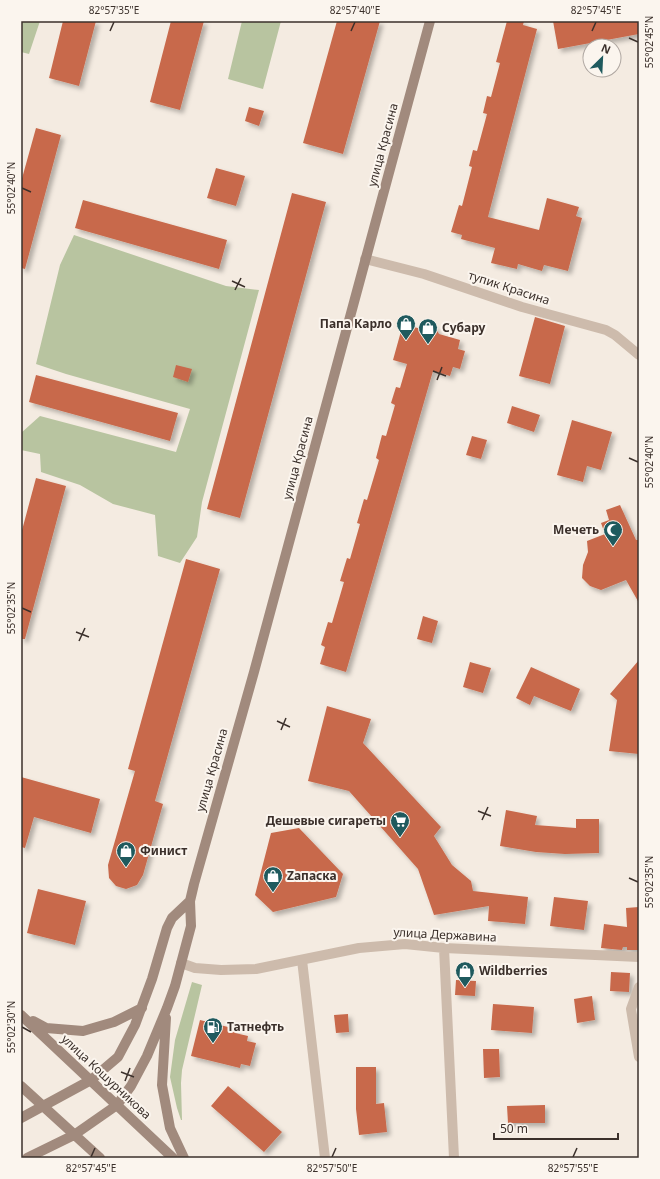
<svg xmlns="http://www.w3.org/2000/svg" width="660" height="1179" font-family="'Noto Sans',sans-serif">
<defs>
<filter id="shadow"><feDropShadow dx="3.5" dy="3.5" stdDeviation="2" flood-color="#0004"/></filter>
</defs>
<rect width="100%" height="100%" fill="#f4ebe1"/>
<path fill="#b8c4a0" d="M21 21H40L29 54 21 52Z
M242 21H281L263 89 228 79Z
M74 235 226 286 259 290 202 502 197 537 180 563 158 556 155 515 113 504 80 485 41 472 40 454 21 450V433L40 416 176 452 190 409 66 374 36 364 60 265Z
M192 982 202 985 182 1070 181 1083 182 1120H181L177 1108 170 1077 175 1040Z"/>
<path fill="#c8694b" filter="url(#shadow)" d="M63 21H96L79 86 49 78Z
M171 21H204L180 110 150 102Z
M337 21H380L343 154 303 143Z
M507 21H524L523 25 537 29 488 217 539 230 547 198 579 207 576 216 582 218 568 271 544 265 542 271 518 264 517 269 491 263 495 248 461 239 462 235 451 232 459 205 462 206 472 167 469 166 473 150 477 151 487 114 483 113 487 96 491 97 500 63 496 62Z
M553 21H639V34L558 49Z
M249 107 264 111 259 126 245 121Z
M36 128 61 135 25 269 21 268V182Z
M216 168 245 176 236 206 207 198Z
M292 193 326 202 240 518 207 509Z
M83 200 227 240 219 269 75 228Z
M535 317 565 326 550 384 519 376Z
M403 324 425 330 434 325 439 334 460 340 458 349 465 351 460 369 453 367 450 376 433 371 346 672 320 664 325 647 321 645 328 622 332 623 344 582 340 581 347 558 350 559 360 524 357 523 364 499 367 500 379 460 376 458 382 435 386 436 395 405 391 403 396 387 400 388 407 364 393 360Z
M176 365 192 369 188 382 173 377Z
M36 375 178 413 170 441 29 402Z
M512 406 540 415 534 432 507 423Z
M572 420 612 432 601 470 587 466 583 482 557 475Z
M472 436 487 440 481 459 466 455Z
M36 478 66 486 25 639H21V534Z
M620 505 636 540H639V603L626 580 601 590 590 586 582 578 583 565 588 552 587 541 605 534 601 523 609 520 606 510Z
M186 559 220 569 155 801 163 804 143 875 137 885 126 889 116 886 109 878 108 865 135 771 128 769Z
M423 616 438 621 432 643 417 639Z
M639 660V754L609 751 617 700 610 694Z
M470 662 491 668 483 693 463 687Z
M531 667 580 689 571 711 534 696 530 705 516 698Z
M327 706 371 719 363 743 441 827 434 836 452 865 471 881 473 891 528 897 525 924 488 921 489 906 434 915 418 869 349 791 308 781Z
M21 777 100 799 91 833 34 817 25 848 21 847Z
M506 810 537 816 535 825 576 828V819H599V853L565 854 536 852 500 846Z
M299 828 343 874 336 897 273 912 255 895 271 833Z
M38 889 86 901 75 945 27 933Z
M554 897 588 901 584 930 550 926Z
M639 907V950H627V947H623L622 950 601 948 604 924 627 927 626 908Z
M611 972 630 973 629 992 610 991Z
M456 980 476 981 475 996 455 995Z
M592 996 595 1020 577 1023 574 999Z
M493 1004 534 1007 532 1033 491 1030Z
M348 1014 349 1032 336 1033 334 1015Z
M200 1020 236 1029 235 1033 248 1036 247 1041 256 1043 250 1066 241 1064 240 1068 191 1056Z
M483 1049H499L500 1077 484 1078Z
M356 1067H376V1104L384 1103 387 1132 359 1135 356 1109Z
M228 1086 282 1132 264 1152 211 1106Z
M545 1105V1123H508L507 1106Z"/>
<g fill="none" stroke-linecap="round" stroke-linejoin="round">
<path stroke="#cdbbac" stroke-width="10" d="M365 259 424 274 522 307 606 330 615 335 639 355
M444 948 454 1158
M302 960 325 1158
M181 963 195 968 221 970 256 969 359 948 405 944 444 948 639 957
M639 987 631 1009 639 1057"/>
<path stroke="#a18a7d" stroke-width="10" d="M21 1015 173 1158
M166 1018 162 1085 170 1128 184 1158
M33 1021 46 1028 83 1031 114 1022 142 1008
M21 1086 100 1158
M21 1118 91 1080 118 1057 135 1025 152 979 167 928 172 918 190 901
M27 1158 74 1135 117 1105 131 1086 147 1056 167 1008 175 986 191 926 190 901 194 884 254 672 430 21"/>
</g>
<path fill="none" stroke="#3b302b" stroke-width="1.5" d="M110 31 114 22M351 31 355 22M592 31 596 22M629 38 638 42M22 188 31 192M232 281 245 287M235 290 241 278M433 371 446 376M437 380 442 367M629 458 638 462M22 608 31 612M76 632 89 637M79 641 85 628M277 721 290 727M281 730 286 718M478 811 491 816M482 820 488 807M629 878 638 882M22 1027 31 1032M121 1072 134 1077M125 1081 130 1068M91 1157 95 1148M332 1157 336 1148M573 1157 577 1148"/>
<defs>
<g id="shop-pin" transform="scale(1)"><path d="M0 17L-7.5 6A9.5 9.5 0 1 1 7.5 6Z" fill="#1f5a5e" stroke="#fbf5ee"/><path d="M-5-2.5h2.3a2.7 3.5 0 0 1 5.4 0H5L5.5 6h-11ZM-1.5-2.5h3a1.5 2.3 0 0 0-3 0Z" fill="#fff"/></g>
<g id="mosque-pin" transform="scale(1)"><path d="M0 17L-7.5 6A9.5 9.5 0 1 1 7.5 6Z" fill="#1f5a5e" stroke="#fbf5ee"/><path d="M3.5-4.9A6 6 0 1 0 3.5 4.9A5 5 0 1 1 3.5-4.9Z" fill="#fff"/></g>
<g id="supermarket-pin" transform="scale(1)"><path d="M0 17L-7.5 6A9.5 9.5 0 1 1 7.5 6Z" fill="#1f5a5e" stroke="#fbf5ee"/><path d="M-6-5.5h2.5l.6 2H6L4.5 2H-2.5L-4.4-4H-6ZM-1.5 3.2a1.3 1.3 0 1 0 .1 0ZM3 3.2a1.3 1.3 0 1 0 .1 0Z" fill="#fff"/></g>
<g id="fuel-pin" transform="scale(1)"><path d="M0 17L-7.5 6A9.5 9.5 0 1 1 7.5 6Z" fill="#1f5a5e" stroke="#fbf5ee"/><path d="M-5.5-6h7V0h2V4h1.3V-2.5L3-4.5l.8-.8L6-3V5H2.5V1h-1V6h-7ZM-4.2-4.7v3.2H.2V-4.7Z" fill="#fff"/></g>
</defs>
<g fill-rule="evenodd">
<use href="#shop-pin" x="406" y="324"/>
<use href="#shop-pin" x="428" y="328"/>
<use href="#mosque-pin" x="613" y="530"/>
<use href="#supermarket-pin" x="400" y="821"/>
<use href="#shop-pin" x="126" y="851"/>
<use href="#shop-pin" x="273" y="876"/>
<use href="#shop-pin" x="465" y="971"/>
<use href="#fuel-pin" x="213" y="1027"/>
</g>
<g text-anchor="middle" stroke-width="4" stroke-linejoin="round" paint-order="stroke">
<g font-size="12" fill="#3b302b" stroke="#fbf5ee">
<text transform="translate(383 145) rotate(-75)" y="4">улица Красина</text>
<text transform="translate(509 288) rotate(18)" y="4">тупик Красина</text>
<text transform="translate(298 458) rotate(-75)" y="4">улица Красина</text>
<text transform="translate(212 770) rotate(-74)" y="4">улица Красина</text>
<text transform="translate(445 935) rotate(3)" y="4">улица Державина</text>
<text transform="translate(106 1077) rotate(43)" y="4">улица Кошурникова</text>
</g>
<g font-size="12" font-weight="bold" fill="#3b302b" stroke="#fbf5ee" text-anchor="start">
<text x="392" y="328" text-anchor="end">Папа Карло</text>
<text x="442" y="332">Субару</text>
<text x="599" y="534" text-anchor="end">Мечеть</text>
<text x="386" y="825" text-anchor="end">Дешевые сигареты</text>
<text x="140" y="855">Финист</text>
<text x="287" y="880">Zапаска</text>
<text x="479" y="975">Wildberries</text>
<text x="227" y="1031">Татнефть</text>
</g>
</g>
<rect width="660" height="1179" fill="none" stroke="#fbf5ee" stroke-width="44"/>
<g transform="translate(602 58) rotate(24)"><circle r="19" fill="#fbf5ee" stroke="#aea6a0"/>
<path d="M0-3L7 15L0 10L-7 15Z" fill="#1f5a5e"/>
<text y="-6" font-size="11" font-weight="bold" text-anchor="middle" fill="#3b302b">N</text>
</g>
<path d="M494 1133v6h124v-6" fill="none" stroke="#3b302b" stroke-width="2"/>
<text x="500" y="1133" font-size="12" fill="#3b302b" stroke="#fbf5ee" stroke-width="3" paint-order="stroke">50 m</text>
<rect x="22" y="22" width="616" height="1135" fill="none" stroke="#3b302b" stroke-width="1.5"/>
<g font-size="10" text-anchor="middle" fill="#3b302b">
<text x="114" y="14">82°57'35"E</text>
<text x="355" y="14">82°57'40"E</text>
<text x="596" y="14">82°57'45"E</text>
<text transform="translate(649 42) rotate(-90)" y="4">55°02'45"N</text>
<text transform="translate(11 188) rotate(-90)" y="4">55°02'40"N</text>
<text transform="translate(649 462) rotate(-90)" y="4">55°02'40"N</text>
<text transform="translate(11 608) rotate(-90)" y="4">55°02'35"N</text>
<text transform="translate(649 882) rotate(-90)" y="4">55°02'35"N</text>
<text transform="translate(11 1027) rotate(-90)" y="4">55°02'30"N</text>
<text x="91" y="1172">82°57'45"E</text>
<text x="332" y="1172">82°57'50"E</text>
<text x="573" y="1172">82°57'55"E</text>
</g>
</svg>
